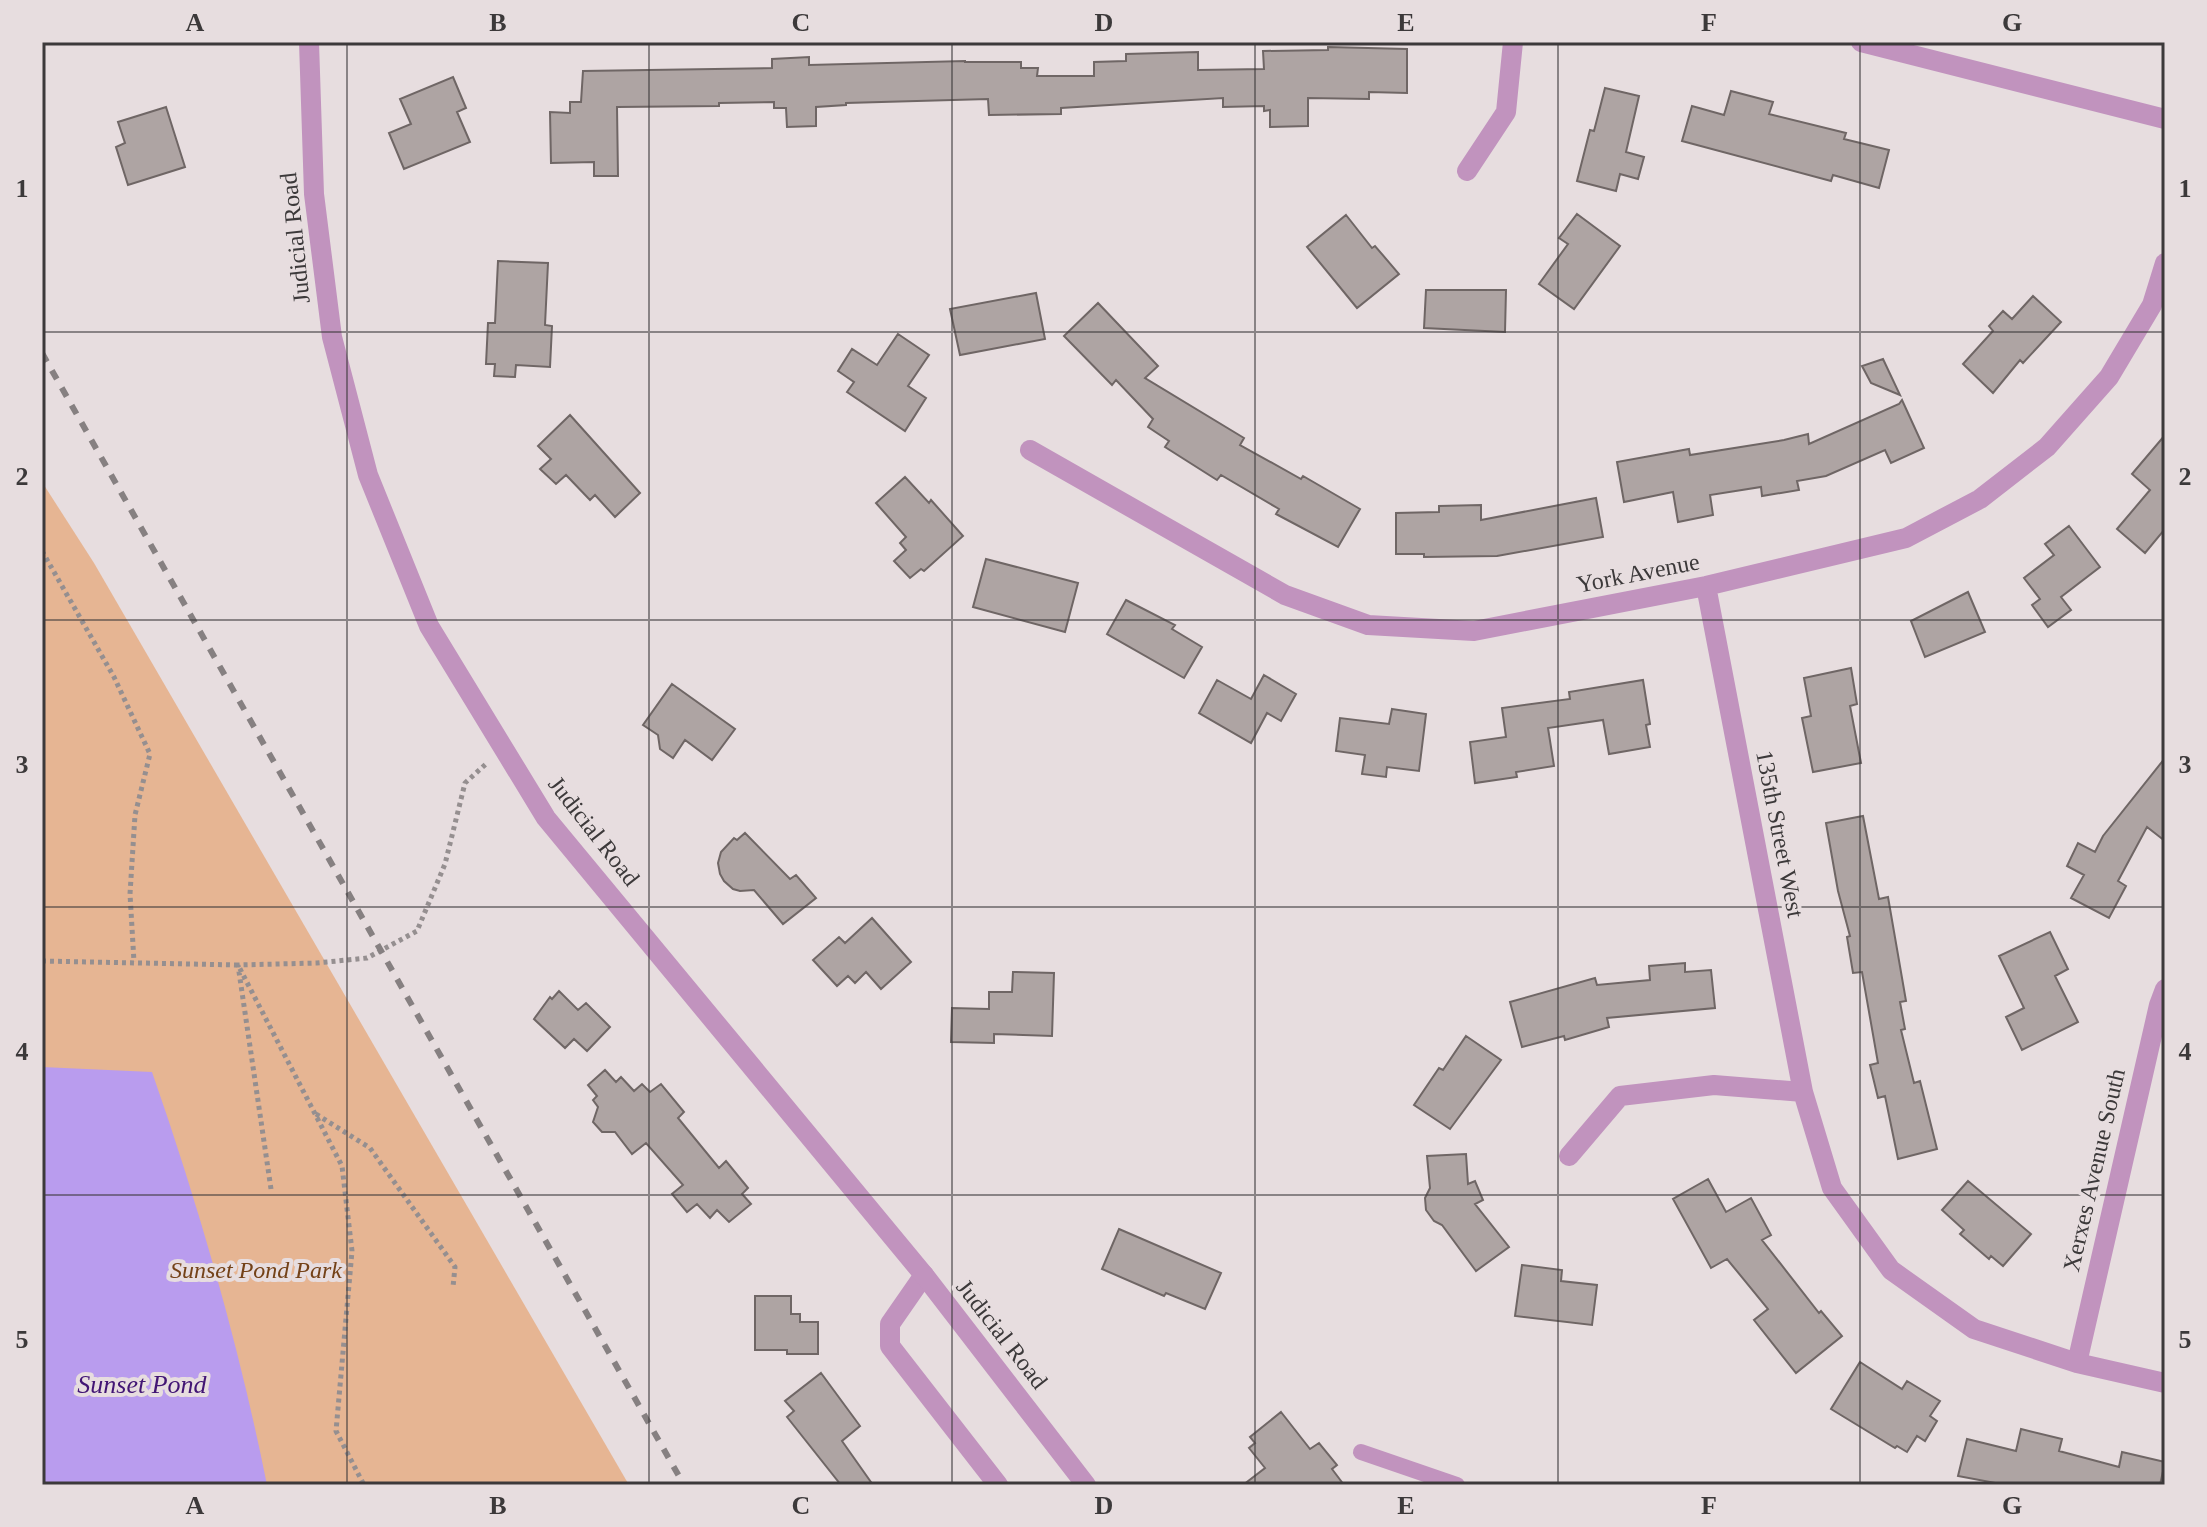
<svg xmlns="http://www.w3.org/2000/svg" width="2207" height="1527" font-family="'Times New Roman',serif">
<rect width="100%" height="100%" fill="#e7dddf"/>
<path fill="#e6b593" d="M42 482 94 563 629 1485H42Z"/>
<path fill="#b99cee" d="M42 1067 152 1072C199 1207 239 1345 267 1485H42Z"/>
<path fill="#aea4a3" stroke="#6f6665" stroke-width="2" d="M1328 47 1407 49V93L1369 92V99L1308 98V126L1270 127V110L1264 111V106L1223 107V98L1061 108V114L989 115 988 99 846 103V105L816 107V126L787 127 786 108H774V102L719 103V106L617 107 618 176H594V162L551 163 550 112 570 113V102H581L583 71 772 68V59L809 57V65L965 61V62H1021V68H1038L1037 76H1094V62L1126 61V54L1198 52V70L1264 69 1263 51 1328 50Z
M453 77 466 108 457 112 470 142 404 169 389 133 411 124 400 99Z
M1605 88 1639 96 1626 152 1644 157 1638 179 1620 174 1616 191 1577 181 1590 130 1594 131Z
M1731 91 1773 102 1769 114 1846 133 1844 139 1889 150 1879 188 1833 175 1831 181 1682 141 1692 106 1724 115Z
M166 107 185 167 128 185 116 147 125 143 118 122Z
M1577 214 1620 246 1574 309 1539 284 1568 244 1559 238Z
M1346 215 1372 248 1375 246 1399 274 1357 308 1307 247Z
M498 261 548 263 545 325 552 326 550 367 516 365 515 377 494 376 495 364H486L488 323H495Z
M1426 290H1506L1505 332 1424 328Z
M1036 293 1045 339 960 355 950 309Z
M2033 296 2061 322 2023 363 2020 360 1993 393 1963 364 1993 331 1989 326 2003 311 2012 319Z
M1098 303 1158 366 1145 378 1244 438 1240 445 1301 479 1303 476 1360 509 1338 547 1276 514 1279 509 1221 475 1217 480 1165 447 1169 441 1148 427 1153 419 1116 380 1112 385 1064 336Z
M898 334 929 355 908 386 926 398 905 431 847 392 854 382 838 371 852 349 877 365Z
M1883 359 1900 395 1871 383 1862 366Z
M1902 400 1924 448 1891 463 1885 450 1826 476 1797 481 1799 490 1762 496 1761 487 1710 495 1713 515 1678 522 1673 492 1624 502 1617 462 1689 449 1690 455 1784 440 1808 434 1809 444 1899 404Z
M570 415 640 493 615 517 595 495 590 500 566 475 556 484 540 469 551 459 538 446Z
M2165 435V529L2145 553 2117 529 2150 490 2132 474Z
M905 477 929 503 931 500 963 536 924 571 921 569 910 578 894 561 906 550 900 543 906 537 876 503Z
M1596 498 1603 537 1497 556 1424 557V554H1396V513L1439 512V506L1481 505V520Z
M2069 526 2100 567 2061 597 2071 610 2048 627 2032 605 2040 599 2024 578 2054 555 2045 544Z
M986 559 1078 583 1065 632 973 607Z
M1968 592 1985 632 1925 657 1911 621Z
M1126 600 1175 625 1172 629 1202 647 1184 678 1107 634Z
M1851 668 1857 704 1850 706 1861 763 1813 772 1802 718 1811 716 1804 678Z
M1264 675 1296 694 1281 721 1267 713 1251 743 1199 713 1217 680 1251 699Z
M1643 680 1650 724 1646 725 1650 747 1609 754 1603 720 1548 728 1554 766 1516 772 1517 777 1475 783 1470 742 1506 737 1502 708 1570 699 1569 692Z
M672 684 735 729 712 760 685 740 673 758 660 749 658 735 643 725Z
M1392 709 1426 714 1419 771 1387 767 1386 777 1362 774 1365 755 1336 751 1340 718 1389 724Z
M2165 758V841L2147 827 2118 881 2126 886 2109 918 2071 898 2084 875 2067 866 2078 843 2095 852 2103 836Z
M1863 816 1879 899 1888 897 1906 1001 1900 1002 1905 1029 1901 1030 1914 1083 1920 1081 1937 1149 1898 1159 1885 1096 1878 1098 1870 1065 1878 1063 1862 972 1853 973 1847 937 1850 936 1838 891 1826 823Z
M745 833 790 879 796 875 816 898 783 924 754 890 740 891 733 889 724 881 720 874 718 863 721 852 734 838 737 840Z
M872 918 911 962 881 989 866 972 855 983 848 976 837 986 813 960 839 937 845 943Z
M2050 932 2068 969 2055 976 2078 1022 2022 1050 2006 1017 2024 1008 1999 956Z
M1685 963V972L1711 970 1715 1008 1607 1018 1609 1027 1565 1040 1564 1036 1522 1047 1510 1002 1595 978 1597 985 1650 980 1649 966Z
M1013 972 1054 973 1052 1036 994 1034V1043L951 1042 952 1008 989 1009V992H1012Z
M559 991 578 1010 586 1003 610 1027 587 1051 574 1039 565 1048 534 1019 550 997 552 999Z
M1466 1036 1501 1060 1450 1129 1414 1105 1439 1068 1443 1070Z
M605 1070 616 1082 621 1077 634 1091 642 1084 650 1092 661 1084 684 1112 678 1118 719 1168 726 1161 748 1188 742 1194 751 1204 729 1222 717 1210 710 1218 697 1204 687 1212 672 1194 683 1185 646 1143 632 1154 615 1132H602L593 1122 598 1107 593 1100 597 1096 588 1085Z
M1466 1154 1468 1184 1475 1181 1483 1200 1475 1204 1509 1247 1476 1271 1442 1225 1434 1221 1426 1210 1425 1198 1430 1188 1427 1156Z
M1708 1179 1726 1212 1751 1198 1771 1235 1762 1240 1819 1313 1821 1311 1842 1336 1796 1373 1754 1320 1768 1309 1727 1259 1711 1268 1673 1199Z
M1968 1181 2031 1234 2003 1266 1991 1256 1989 1259 1960 1234 1964 1230 1942 1210Z
M1119 1229 1221 1273 1205 1309 1166 1293 1164 1296 1102 1269Z
M1522 1265 1562 1270 1561 1281 1597 1285 1592 1325 1515 1316Z
M755 1296H791V1314H800V1322H818V1354H787V1350H755Z
M1860 1362 1902 1389 1907 1381 1940 1401 1930 1416 1937 1421 1925 1441 1917 1436 1907 1452 1897 1446 1895 1448 1831 1409Z
M821 1373 860 1426 842 1441 873 1485H841L787 1417 794 1411 785 1401Z
M1281 1412 1310 1449 1319 1443 1337 1465 1332 1469 1344 1485H1243L1265 1468 1249 1448 1255 1443 1250 1437Z
M2021 1429 2062 1439 2059 1451 2119 1467 2122 1452 2165 1462 2160 1485H2006L1958 1476 1967 1439 2016 1451Z"/>
<g fill="none" stroke-linecap="round" stroke-linejoin="round">
<path stroke="#958f90" stroke-width="5" stroke-dasharray="4 4" stroke-linecap="butt" d="M42 551 114 677 150 754 135 815 130 894 134 962
M42 961 238 965 342 1166 352 1251 336 1431 364 1485
M316 1114 370 1148 455 1267 453 1287
M271 1189 238 965 317 963 367 958 417 931 445 864 465 783 487 763"/>
<path stroke="#c193be" stroke-width="16" d="M1361 1452 1457 1485"/>
<path stroke="#c193be" stroke-width="20" d="M1861 42 2165 119
M1467 171 1506 112 1513 42
M1030 450 1285 595 1368 625 1474 631 1706 586 1906 538 1980 499 2047 447 2109 377 2152 305 2165 263
M1706 586 1803 1092 1832 1188 1891 1270 1974 1329 2077 1363 2165 1383
M1569 1156 1620 1096 1714 1085 1803 1092
M924 1275 890 1324V1346L998 1485
M2077 1363 2159 1005 2165 989"/>
<path stroke="#c193be" stroke-width="20" d="M309 42 314 194 332 337 368 475 429 626 546 818 924 1275 1086 1485"/>
<path stroke="#868081" stroke-width="6" stroke-dasharray="10 10" stroke-linecap="butt" d="M42 353 684 1485"/>
</g>
<path fill="none" stroke="#3c393a" stroke-width="2" stroke-opacity="0.55" d="M347 42V1485M649 42V1485M952 42V1485M1255 42V1485M1558 42V1485M1860 42V1485M42 332H2165M42 620H2165M42 907H2165M42 1195H2165"/>
<g text-anchor="middle" stroke-width="8" stroke-linejoin="round" paint-order="stroke">
<g font-size="24" fill="#3c393a" stroke="#e7dddf">
<text transform="translate(295 238) rotate(-96)" y="8">Judicial Road</text>
<text transform="translate(1638 573) rotate(-11)" y="8">York Avenue</text>
<text transform="translate(594 831) rotate(52)" y="8">Judicial Road</text>
<text transform="translate(1780 834) rotate(79)" y="8">135th Street West</text>
<text transform="translate(2094 1170) rotate(-77)" y="8">Xerxes Avenue South</text>
<text transform="translate(1002 1334) rotate(52)" y="8">Judicial Road</text>
</g>
<g font-size="24" font-style="italic" fill="#744218" stroke="#e7dddf">
<text x="256" y="1278">Sunset Pond Park</text>
</g>
<g font-size="26" font-style="italic" fill="#421574" stroke="#e7dddf">
<text x="142" y="1393">Sunset Pond</text>
</g>
</g>
<rect width="2207" height="1527" fill="none" stroke="#e7dddf" stroke-width="88"/>
<rect x="44" y="44" width="2119" height="1439" fill="none" stroke="#3c393a" stroke-width="3"/>
<g font-size="26" text-anchor="middle" font-weight="bold" fill="#3c393a">
<text x="195" y="31">A</text>
<text x="498" y="31">B</text>
<text x="801" y="31">C</text>
<text x="1104" y="31">D</text>
<text x="1406" y="31">E</text>
<text x="1709" y="31">F</text>
<text x="2012" y="31">G</text>
<text x="22" y="197">1</text>
<text x="2185" y="197">1</text>
<text x="22" y="485">2</text>
<text x="2185" y="485">2</text>
<text x="22" y="773">3</text>
<text x="2185" y="773">3</text>
<text x="22" y="1060">4</text>
<text x="2185" y="1060">4</text>
<text x="22" y="1348">5</text>
<text x="2185" y="1348">5</text>
<text x="195" y="1514">A</text>
<text x="498" y="1514">B</text>
<text x="801" y="1514">C</text>
<text x="1104" y="1514">D</text>
<text x="1406" y="1514">E</text>
<text x="1709" y="1514">F</text>
<text x="2012" y="1514">G</text>
</g>
</svg>
